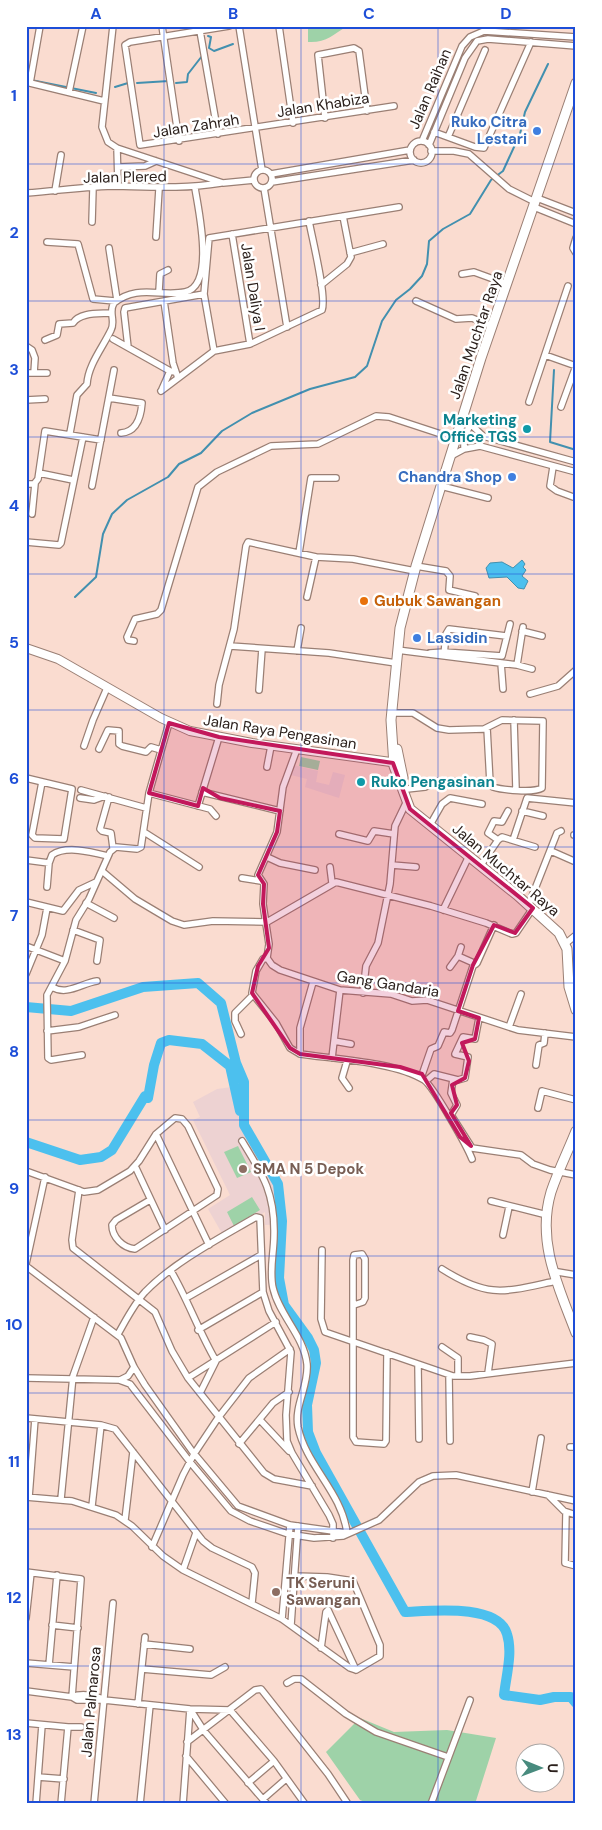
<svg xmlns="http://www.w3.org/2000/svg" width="602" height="1830" font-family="'DM Sans',sans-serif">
<rect width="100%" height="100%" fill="#fadcd0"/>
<path fill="#edd2d2" d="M293 765 318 771 316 782 329 785 333 772 345 775 339 798 305 787 307 779 291 775Z
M232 1087 246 1135 278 1184 283 1224 265 1225V1212L224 1237 208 1209 230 1195 193 1120 200 1117 193 1102 217 1089Z"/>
<path fill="#9ed2a8" d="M308 26H347C333 35 326 43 308 42Z
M301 757 320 761 318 770 299 766Z
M238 1146 251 1172 237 1178 224 1152Z
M252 1197 260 1210 234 1226 227 1212Z
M360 1718 394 1732 447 1730 496 1738 475 1804H370L360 1800 326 1752Z"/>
<path fill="#4cc0ee" stroke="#4290af" d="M522 560 525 564 523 567 526 570 522 576 528 581 524 589 518 588 507 577 489 578 486 568 490 563 502 562 513 568Z"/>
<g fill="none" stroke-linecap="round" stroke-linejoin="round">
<path stroke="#4290af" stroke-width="2" d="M208 36 211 37 209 48 214 51 233 44
M31 80 96 93
M137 83 169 81
M176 83 187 82 188 74 202 56
M115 87 128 83
M554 370 550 442 576 450
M75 597 96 577 103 534 112 514 127 500 168 477 179 464 201 453 222 431 252 413 310 389 355 377 367 366 382 321 396 300 410 289 422 276 427 264 429 241 443 229 470 214 491 180 503 171 520 134 525 112 548 64"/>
<path stroke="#4cc0ee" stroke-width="10" d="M26 1007 71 1011 143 987 198 983 221 1003 236 1063 244 1082V1125L278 1184 282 1221 279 1278 284 1305 308 1338 314 1350 316 1363 307 1405 308 1432 316 1453 405 1612C430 1611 498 1603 507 1634 513 1653 506 1676 504 1695L540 1700 554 1697H571L576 1703
M26 1142 80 1160 101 1157 112 1150 145 1096 148 1098 154 1065 161 1043 169 1040 202 1044 230 1066 240 1111"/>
<g stroke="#9a7f74" stroke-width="8">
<path id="minor" d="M113 26 102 127 108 142 117 148 223 183 254 180
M162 26 179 141
M229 26 130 42 125 45 140 145 394 106
M239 26 262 170
M279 26 293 123
M200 31 218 134
M26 82 104 101
M30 83 40 26
M69 92 83 26
M325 118 318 55 354 48 359 51 367 111
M434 132 475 147 484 148 531 42
M448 137 485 50
M422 141 462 46 470 37 484 31 576 37
M410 152a11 11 0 1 1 22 0a11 11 0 1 1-22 0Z
M429 145 465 58 477 41 488 39 576 46
M117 148 118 183
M431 151H454L469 154 509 189 535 202
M118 167 145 166 156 161
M254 179a9 9 0 1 1 18 0a9 9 0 1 1-18 0Z
M271 174 410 150
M272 182 414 160
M264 188 287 327
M55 191 61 155
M26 193C57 191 88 186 118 186 154 187 185 189 221 183
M537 198 576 213
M534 207 576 224
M92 222 93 188
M232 234 250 344
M156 237 159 189
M576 238 573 248 576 253
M47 242 78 244 93 299 115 301
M109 248 117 300
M350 253 383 244
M462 274 474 272 507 284
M321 285 347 264 351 257 343 216
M159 291 160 274 168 270
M164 301 173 363 178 378
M416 301 456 319 472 318 492 326
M113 339 170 371 175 372
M45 340 57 335 59 324 73 323C80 312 99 314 111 313
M26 346 32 350 35 358 34 373
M128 347 124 312 125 308 204 294
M214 351 204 294 209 238 399 207
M545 355 576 366
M26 373H47
M162 389 170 371
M161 391 214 351 250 344 322 310C327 297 312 238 309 221
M109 398 142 403C141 416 137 432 121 433
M26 400 45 399
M529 402 568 286
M561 407 576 366
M463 417 483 436 576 462
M70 433 77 395 87 384C88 365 103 347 111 330 116 321 108 312 114 303 137 284 160 297 185 292 216 286 198 208 195 188
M464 449V438L470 425
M451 456 464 449 480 446 576 472
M553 467 550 486 557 491 576 498
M39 473 73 480
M26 484H34L38 479 45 431 101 440
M92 486 114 370
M441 486 488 498
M32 514 35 484
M26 542 59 545 61 543 83 437
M299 553 311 478H336
M416 566 446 571 450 576 449 590 475 596
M307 597 316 557
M522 631 542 636
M134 641 128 640 127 637 135 619 157 614 161 610 198 487 217 472 271 446 318 444 376 416 389 417 456 439
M230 646 329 653 396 663
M397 650 517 665 532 669
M297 651 301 628
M430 653 444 652 502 656 510 624
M444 655 446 634 449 629 506 636
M501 663 503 689
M517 665 523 627
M259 690 262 649
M530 694 558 686 576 670
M217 704 219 685 234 629 246 546 248 542 316 557 353 559 415 571
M392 713H413L437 728 449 730 484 729 502 720 543 721 542 788C534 793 502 790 493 787L490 783 487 728
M514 720 516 789
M84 746 93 720 107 688
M99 749 108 730 119 731V744L122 746 146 752 151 747 161 750
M297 749 283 787 277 832 258 875 264 884 263 904 269 944 267 958 272 965 280 970 340 990 391 994 412 1001 427 1000 518 1030 576 1037
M267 767 271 746
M26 778 72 789 64 839 35 838 32 835 42 782
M407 789 425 787 439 781H453
M81 790 146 808
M202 792 280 811
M149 793 210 809 216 816
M109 797 100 829 102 831 111 833 113 848
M80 798 94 800 105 796
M198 806 219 737
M508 811 502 822 494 821 488 833 498 840 502 837 535 847
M522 811 543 816
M430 825 442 804 450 798 482 804
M144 832 199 867
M339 834 368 841 374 831 394 834
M574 835H576
M513 840 527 798 576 803
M551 851 576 862
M267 857 280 863 315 870
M26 860 49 863 52 855C66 845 92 852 108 856
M392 865 416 867
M481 865 498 840
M330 867 332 883
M102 871 135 899 172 921 184 925 213 921 267 922 336 882 431 906 486 923 512 934 516 933 533 908
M242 878 261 881
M47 887 49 863
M26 902 63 911 79 890 96 882
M86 903 114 918
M529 904 557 833 561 831
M443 910 469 856
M73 930 100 940 97 961
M565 944 576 935
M26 946 65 961
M461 947 458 956 476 964
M267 958 263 959 256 971 252 993 276 1023 290 1048 300 1054C334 1059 396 1062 424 1080 433 1086 467 1146 472 1159
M450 967 458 956
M26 974 42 935 47 908
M52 987C67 996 82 983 97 981
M363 993 366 966 378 943 390 884 395 826 407 801
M509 1027 521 994
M47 1031 79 1027 115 1015
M241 1034 235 1021V1013L253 995
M334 1041 351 1044
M300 1054V1028L313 982
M82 1055 51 1060 48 1058 47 995 65 961 76 920 89 899 110 852 116 847 137 849 141 847 149 793 169 723
M332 1058 340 990
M347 1061 342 1078 349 1088
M536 1065 539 1045 544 1043 545 1033
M422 1075 431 1049 438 1046 444 1032 450 1033 452 1030 473 966 477 963 494 925
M453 1079 451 1093 457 1105 451 1115 472 1148 521 1155 533 1164 550 1170 576 1175
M426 1081 434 1074 458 1080 465 1078 468 1057 455 1054 463 1037 475 1039 479 1018
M538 1108 542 1091 576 1100
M156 1134 209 1245
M242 1141C263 1175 275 1193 274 1235 274 1253 269 1271 273 1288 279 1315 304 1336 307 1364 309 1386 294 1405 298 1427 306 1466 342 1492 347 1533
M135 1166 165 1230
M26 1171 84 1192 98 1190 130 1171 139 1161 156 1134 175 1118 182 1119 188 1126 218 1189 217 1195 135 1249C123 1248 112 1237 112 1225L116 1220 150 1200
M79 1190 72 1240 73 1248 155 1312 172 1351 188 1378 264 1473 274 1479 312 1486
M491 1201 547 1215
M503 1235 509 1207
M322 1250 321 1319 325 1332 453 1376H470L576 1363
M26 1264 45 1177
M26 1266 121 1338 134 1367 145 1385 192 1451 238 1506 290 1525 347 1533
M442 1269C489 1299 504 1292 556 1281
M171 1271C188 1300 199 1332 216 1361L200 1393
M552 1271 576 1275
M186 1298 261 1255
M354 1305 363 1302 365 1298V1259L362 1254 354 1255 353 1260V1437L356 1442 384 1444 386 1441 387 1353
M198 1330 263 1292
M118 1334C126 1320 134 1304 145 1292 174 1262 220 1238 256 1217L260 1218 263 1292 269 1311 291 1352 286 1415 287 1441 292 1453 329 1515 333 1524V1538
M470 1337 484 1340 492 1344 488 1373
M442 1347 458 1358V1376
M418 1365 419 1439
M449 1375 450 1441
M26 1378 119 1380 130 1384 190 1462 231 1511 250 1521 288 1534 314 1538 343 1536 379 1520 419 1482 433 1476 456 1475 576 1501
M188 1378 276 1322
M120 1380 128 1376 134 1367
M26 1418 101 1425 115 1429 203 1541 212 1548 252 1567 255 1573 252 1603
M260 1420 289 1451
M239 1444 273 1403 289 1392
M570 1447H576
M532 1492 541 1438
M548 1495 564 1511 576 1515
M26 1497 72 1501 116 1515 132 1526 163 1556 183 1570 282 1619 350 1668 356 1670 380 1656V1645L353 1581 327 1577 295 1576
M29 1497 35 1419
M61 1499 73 1376 94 1317
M92 1506 101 1425
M566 1513 565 1563 576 1566
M125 1520 133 1452
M152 1547 183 1475 194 1454 218 1418 249 1378 290 1349
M183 1570 196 1533
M26 1572 81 1579 72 1697
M26 1618 31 1573
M282 1619 290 1525
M52 1625 78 1628
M291 1625 298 1526
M144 1644 190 1649
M321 1648 326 1612 328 1610 356 1670
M26 1663 74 1667
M49 1665 57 1575
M142 1669 211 1675 225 1667
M287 1683 294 1679H301L346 1714 376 1732 448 1757
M26 1691 72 1697 77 1700H104L190 1709 230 1710 274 1761 305 1804
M72 1697C81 1693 96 1695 104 1700
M138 1704 145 1637
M26 1723 68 1727 61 1804
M68 1727H81
M187 1742 255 1690 261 1689 328 1774 348 1804
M186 1756 226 1804
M38 1777 64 1779
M248 1783 274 1761
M263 1799 286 1779
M36 1804 42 1725
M94 1804 113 1603
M140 1804 150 1705
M183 1804 190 1709 204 1731 267 1804
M431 1804 470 1700"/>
</g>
<g stroke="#9a7f74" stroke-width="10">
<path id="secondary" d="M26 648 58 659 161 718 190 731 252 743 398 763"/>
</g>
<g stroke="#9a7f74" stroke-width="11">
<path id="trunk" d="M576 83 481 358 416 566 400 628 391 720 394 766 410 809 517 895 559 933 567 949 569 987 576 1010
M397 749 403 778
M576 1131C568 1151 558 1171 551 1192 536 1242 559 1288 576 1333"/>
</g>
<use href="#minor" stroke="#fff" stroke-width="5.5"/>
<use href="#secondary" stroke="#fff" stroke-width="8"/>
<use href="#trunk" stroke="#fff" stroke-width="9"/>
</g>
<path fill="#c2185b" fill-opacity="0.2" stroke="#c2185b" stroke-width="4" stroke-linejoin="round" d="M169 723 219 737 393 763 410 809 533 908 515 933 494 925 473 965 458 1011 479 1018 475 1039 462 1043 469 1061 465 1078 452 1085 457 1105 451 1113 471 1146 460 1137 422 1074 400 1067 300 1054 290 1048 252 993 258 966 269 948 263 904 264 884 258 875 277 832 280 811 220 798 203 788 198 806 149 793Z"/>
<path fill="none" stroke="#1d4ed8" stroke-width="1" stroke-opacity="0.55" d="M164 26V1804M301 26V1804M438 26V1804M26 164H576M26 301H576M26 437H576M26 574H576M26 710H576M26 847H576M26 983H576M26 1120H576M26 1256H576M26 1393H576M26 1529H576M26 1666H576"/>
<g fill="#3f7fe0" stroke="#fff" stroke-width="2">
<circle cx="537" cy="131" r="5"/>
<circle cx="512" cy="477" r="5"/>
<circle cx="417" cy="638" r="5"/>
</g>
<g fill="#0f9aa8" stroke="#fff" stroke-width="2">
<circle cx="527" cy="429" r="5"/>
<circle cx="361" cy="782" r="5"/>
</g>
<circle fill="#e8710a" stroke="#fff" stroke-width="2" cx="364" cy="601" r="5"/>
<g fill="#8d6e63" stroke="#fff" stroke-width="2">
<circle cx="243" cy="1169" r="5"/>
<circle cx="276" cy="1592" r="5"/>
</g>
<g text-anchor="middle" stroke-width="5" stroke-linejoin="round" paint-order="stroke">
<g font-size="15" fill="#2b201c" stroke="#fff">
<text transform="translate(430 89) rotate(-67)" y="5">Jalan Raihan</text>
<text transform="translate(323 105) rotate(-9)" y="5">Jalan Khabiza</text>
<text transform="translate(196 126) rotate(-9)" y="5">Jalan Zahrah</text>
<text transform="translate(125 177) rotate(-1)" y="5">Jalan Plered</text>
<text transform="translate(253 287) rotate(81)" y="5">Jalan Daliya I</text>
<text transform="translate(476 335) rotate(-71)" y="5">Jalan Muchtar Raya</text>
<text transform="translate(280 732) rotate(9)" y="5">Jalan Raya Pengasinan</text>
<text transform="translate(506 870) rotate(40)" y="5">Jalan Muchtar Raya</text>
<text transform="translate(388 984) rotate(9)" y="5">Gang Gandaria</text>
<text transform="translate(91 1702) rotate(-85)" y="5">Jalan Palmarosa</text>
</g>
<g font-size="15" font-weight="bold" fill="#366cbe" stroke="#fff" text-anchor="end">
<text x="527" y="127">Ruko Citra<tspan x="527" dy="17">Lestari</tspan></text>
<text x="502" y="482">Chandra Shop</text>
<text x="427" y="643" text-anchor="start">Lassidin</text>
</g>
<g font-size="15" font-weight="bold" fill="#0d838f" stroke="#fff" text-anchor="end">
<text x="517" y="425">Marketing<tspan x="517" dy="17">Office TGS</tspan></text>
<text x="371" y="787" text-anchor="start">Ruko Pengasinan</text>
</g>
<g font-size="15" font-weight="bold" fill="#c56008" stroke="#fff" text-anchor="start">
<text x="374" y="606">Gubuk Sawangan</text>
</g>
<g font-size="15" font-weight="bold" fill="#785e54" stroke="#fff" text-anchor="start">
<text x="253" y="1174">SMA N 5 Depok</text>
<text x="286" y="1588">TK Seruni<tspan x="286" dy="17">Sawangan</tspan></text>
</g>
</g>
<rect width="602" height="1830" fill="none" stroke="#ffffff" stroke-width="55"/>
<g transform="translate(540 1768) rotate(91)"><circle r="24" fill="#ffffff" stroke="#aaa6a4"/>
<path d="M0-4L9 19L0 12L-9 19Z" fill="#488b7e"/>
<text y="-8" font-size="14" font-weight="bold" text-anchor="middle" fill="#2b201c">U</text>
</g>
<rect x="28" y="28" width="546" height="1774" fill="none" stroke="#1d4ed8" stroke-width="2"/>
<g font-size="16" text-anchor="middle" font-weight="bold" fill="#1d4ed8">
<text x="96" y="19">A</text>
<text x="233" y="19">B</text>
<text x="369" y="19">C</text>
<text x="506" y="19">D</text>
<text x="14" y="101">1</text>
<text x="14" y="238">2</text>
<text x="14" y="375">3</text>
<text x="14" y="511">4</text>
<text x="14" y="648">5</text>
<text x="14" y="784">6</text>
<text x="14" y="921">7</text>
<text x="14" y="1057">8</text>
<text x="14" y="1194">9</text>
<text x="14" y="1330">10</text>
<text x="14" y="1467">11</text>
<text x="14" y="1603">12</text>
<text x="14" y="1740">13</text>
</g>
</svg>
